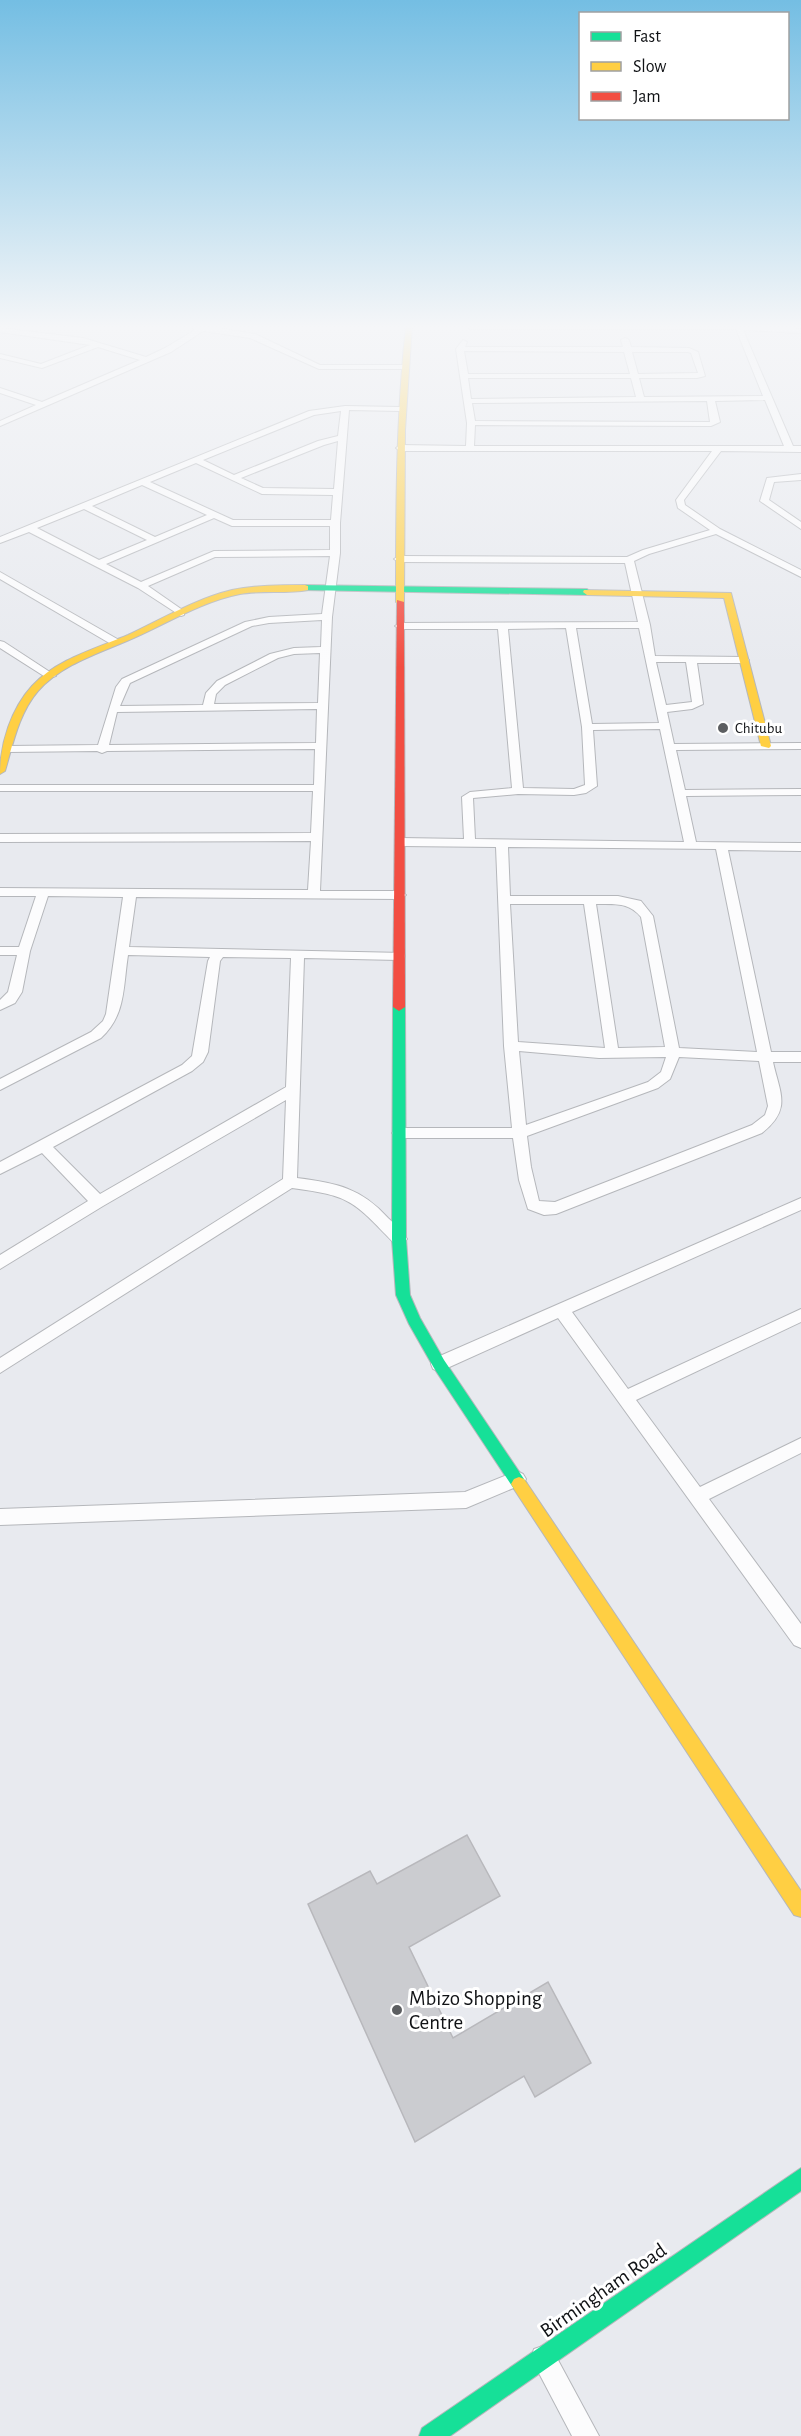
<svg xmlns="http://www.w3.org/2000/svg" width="801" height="2436" font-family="'Alegreya Sans',sans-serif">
<rect width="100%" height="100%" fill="#e8eaef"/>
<path fill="#cbccd0" stroke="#b8b8bc" stroke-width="1.5" d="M467 1835 500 1896 409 1947 453 2038 548 1982 591 2063 535 2097 524 2076 415 2142 308 1904 370 1871 377 1884Z"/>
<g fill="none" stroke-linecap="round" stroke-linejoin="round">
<g stroke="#b5b7bb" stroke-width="2">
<path id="street" d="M189 326H205L255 334 320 365H404L408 367 404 369H319L250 338 203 331 171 352 0 426V421L36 405 0 393V388L42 402 140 360 98 347 42 368 0 358V354L41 364 90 345 0 332V328L83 338 146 357 165 348 195 330Z
M466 326H764L801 329V333L743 330 793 446H801V452L721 451 684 500 685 505 720 529 801 570V577L716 534 649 554 634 561 650 625 655 656 744 657 749 660 744 663H697L703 704 692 709 667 712 674 744 801 743V749L676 750 685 790 801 789V795L686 796 696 842 801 843V851L728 850 771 1052H801V1062H773C780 1094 792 1109 762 1133L556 1214 544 1215 528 1209 519 1180 513 1138H399L392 1133 399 1128H512L504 1046 496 847 401 846 395 842 401 838 464 839 462 797 470 792 512 788 498 629H400L395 626 400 623 638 622 625 563 399 562 394 559 399 556 627 557 643 550 710 530 678 508 676 500 712 451H400L396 448 400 445 466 446 467 423 456 349 463 340 467 342 465 347H623L621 340 625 338 629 340 631 347 689 348 698 352 705 376 697 378H639L644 397 763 396 736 329H469ZM464 351 624 352 630 374H468ZM632 352H688L691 353 698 373 638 374ZM468 378H631L636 397 471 399ZM765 400 784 446H474L475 425 711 426 720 422 715 401ZM707 401 710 422 475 421 472 403ZM566 628 582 727 585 785 574 789 523 788 508 629ZM576 628H639L659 723 592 724ZM656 662H686L692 702 666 705ZM660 729 684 842 475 839 473 798 518 794 574 795 586 793 597 786 593 730ZM508 847 716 849 757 1052 679 1048 653 916 641 901 618 896H510ZM510 904H584L605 1048 518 1042ZM596 904C614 904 629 902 641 917L665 1047 618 1048ZM519 1051 599 1058 666 1057 661 1072 648 1082 526 1125ZM679 1057 759 1061 768 1106 765 1115 752 1125 555 1202 539 1201 531 1167 527 1136 658 1088 670 1079Z
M345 406 400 407 404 409 400 411 349 410 340 523V553L332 617 320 891H400L406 895 400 899 136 897 129 947 404 953 405 956 404 959 399 960 304 958 297 1178C337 1183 361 1188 388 1218 395 1224 402 1231 407 1239L404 1243H394C353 1201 352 1196 292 1188L0 1373V1358L283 1179 286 1100 103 1206 0 1269V1255L88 1201 42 1153 0 1174V1162L182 1065 192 1056 208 961 210 957 128 955C123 987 126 1015 101 1038L0 1090V1079L91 1032 103 1021 106 1014 123 897 48 896 30 951 22 992 15 1003 0 1010V1000L8 992 17 955H0V947H19L36 896H0V888L308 890 311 841 0 842V834L311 833 313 791H0V785H314L315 749 107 751 102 753 97 751 8 752 3 749 8 746 98 745 116 687 122 679 245 622 269 617 322 614 330 556 215 557 148 586 184 611V615L181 616 138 588 29 532 0 543V537L309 411ZM341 411 338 436 318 441 234 475 203 460 314 415ZM338 441 334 489 263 488 241 478 324 445ZM196 463 262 494 333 495 331 520H233L150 482ZM142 485 207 515 155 537 92 506ZM84 509 147 540 99 560 37 528ZM214 518 232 526H330V550L214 551 141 582 106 564ZM322 620 321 647 294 648 270 654 217 681 206 693 203 705 120 706 130 683 252 626 269 623ZM320 653 318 703 214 704 216 694 225 685 278 658 294 654ZM317 709 316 743 109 745 117 712ZM223 957 291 958 286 1087 100 1194 53 1147 192 1071 203 1062 208 1052 220 961Z
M801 474V480L774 482 769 500 801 522V529L760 501 767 478Z
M0 572 119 640 120 642 111 644 0 579Z
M0 641 4 642 56 676 47 678 0 648Z
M801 1198V1210L572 1312 628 1389 801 1309V1322L636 1400 700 1487 801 1438V1453L709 1499 801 1624V1648L794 1645 558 1318 445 1369 439 1371 433 1369 431 1364 433 1359Z
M517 1471 523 1474 526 1479 523 1484 466 1508 0 1525V1509L465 1492Z
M543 2346 552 2349 599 2436H572L531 2358 534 2349Z"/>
</g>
<g stroke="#b5b7bb" stroke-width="2">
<path id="fast" d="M305 585 587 589 591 592 587 595 302 590V586Z
M399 1003 405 1007 406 1239 410 1295 420 1318 444 1360 524 1479 527 1484 524 1489 519 1491 514 1489 434 1368 409 1324 396 1295 392 1239 393 1007Z
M801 2168V2191L450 2436H419L422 2428Z"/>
</g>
<g stroke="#b5b7bb" stroke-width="2">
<path id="slow" d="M406 326H412L405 430 404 602 400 605 396 602C396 510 396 418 406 326Z
M305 585 308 586V590C286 594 262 590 240 594 204 601 171 621 138 636 104 652 64 662 38 691 19 713 13 744 5 771L0 774C0 744 11 709 32 686 57 659 95 649 128 635 162 619 195 599 232 590 256 585 281 585 305 585Z
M584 590 731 593 771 746 769 748 761 746 724 598 587 595 583 592Z
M519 1477 524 1479 801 1891V1917L794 1915 514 1489 511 1484 514 1479Z"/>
</g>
<g stroke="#b5b7bb" stroke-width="2">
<path id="jam" d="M397 600 404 602 405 1007 399 1011 393 1007Z"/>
</g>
<use href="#street" fill="#fcfcfd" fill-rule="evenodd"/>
<use href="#fast" fill="#16e098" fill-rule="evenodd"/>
<use href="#slow" fill="#ffcf43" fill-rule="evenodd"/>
<use href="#jam" fill="#f24e42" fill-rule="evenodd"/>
</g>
<linearGradient id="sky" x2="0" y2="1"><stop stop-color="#74bee3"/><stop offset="0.49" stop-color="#f5f6f8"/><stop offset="1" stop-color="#f5f6f8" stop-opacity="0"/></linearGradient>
<rect width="801" height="667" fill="url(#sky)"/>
<g fill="#5c5e61" stroke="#fff" stroke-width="2">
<circle cx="723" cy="728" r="6"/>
<circle cx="397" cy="2010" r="6"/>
</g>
<g text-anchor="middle" stroke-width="6" stroke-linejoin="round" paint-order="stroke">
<g font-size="15" fill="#101215" stroke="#fff" text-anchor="start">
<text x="735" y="733">Chitubu</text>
</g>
<g font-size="21" fill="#101215" stroke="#fff" text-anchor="start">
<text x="409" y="2005">Mbizo Shopping<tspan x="409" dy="24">Centre</tspan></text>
</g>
<g font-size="21" fill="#101215" stroke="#fff">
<text transform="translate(603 2290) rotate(-35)" y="7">Birmingham Road</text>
</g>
</g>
<rect x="579" y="12" width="210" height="108" fill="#ffffff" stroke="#9fa0a1" stroke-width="1.5"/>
<rect x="591" y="32" width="30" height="9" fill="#16e098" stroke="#9fa0a1" stroke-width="1.5"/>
<text x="633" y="42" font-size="18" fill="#101215">Fast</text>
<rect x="591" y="62" width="30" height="9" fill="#ffcf43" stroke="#9fa0a1" stroke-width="1.5"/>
<text x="633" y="72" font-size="18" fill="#101215">Slow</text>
<rect x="591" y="92" width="30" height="9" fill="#f24e42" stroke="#9fa0a1" stroke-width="1.5"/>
<text x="633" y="102" font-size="18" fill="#101215">Jam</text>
</svg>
